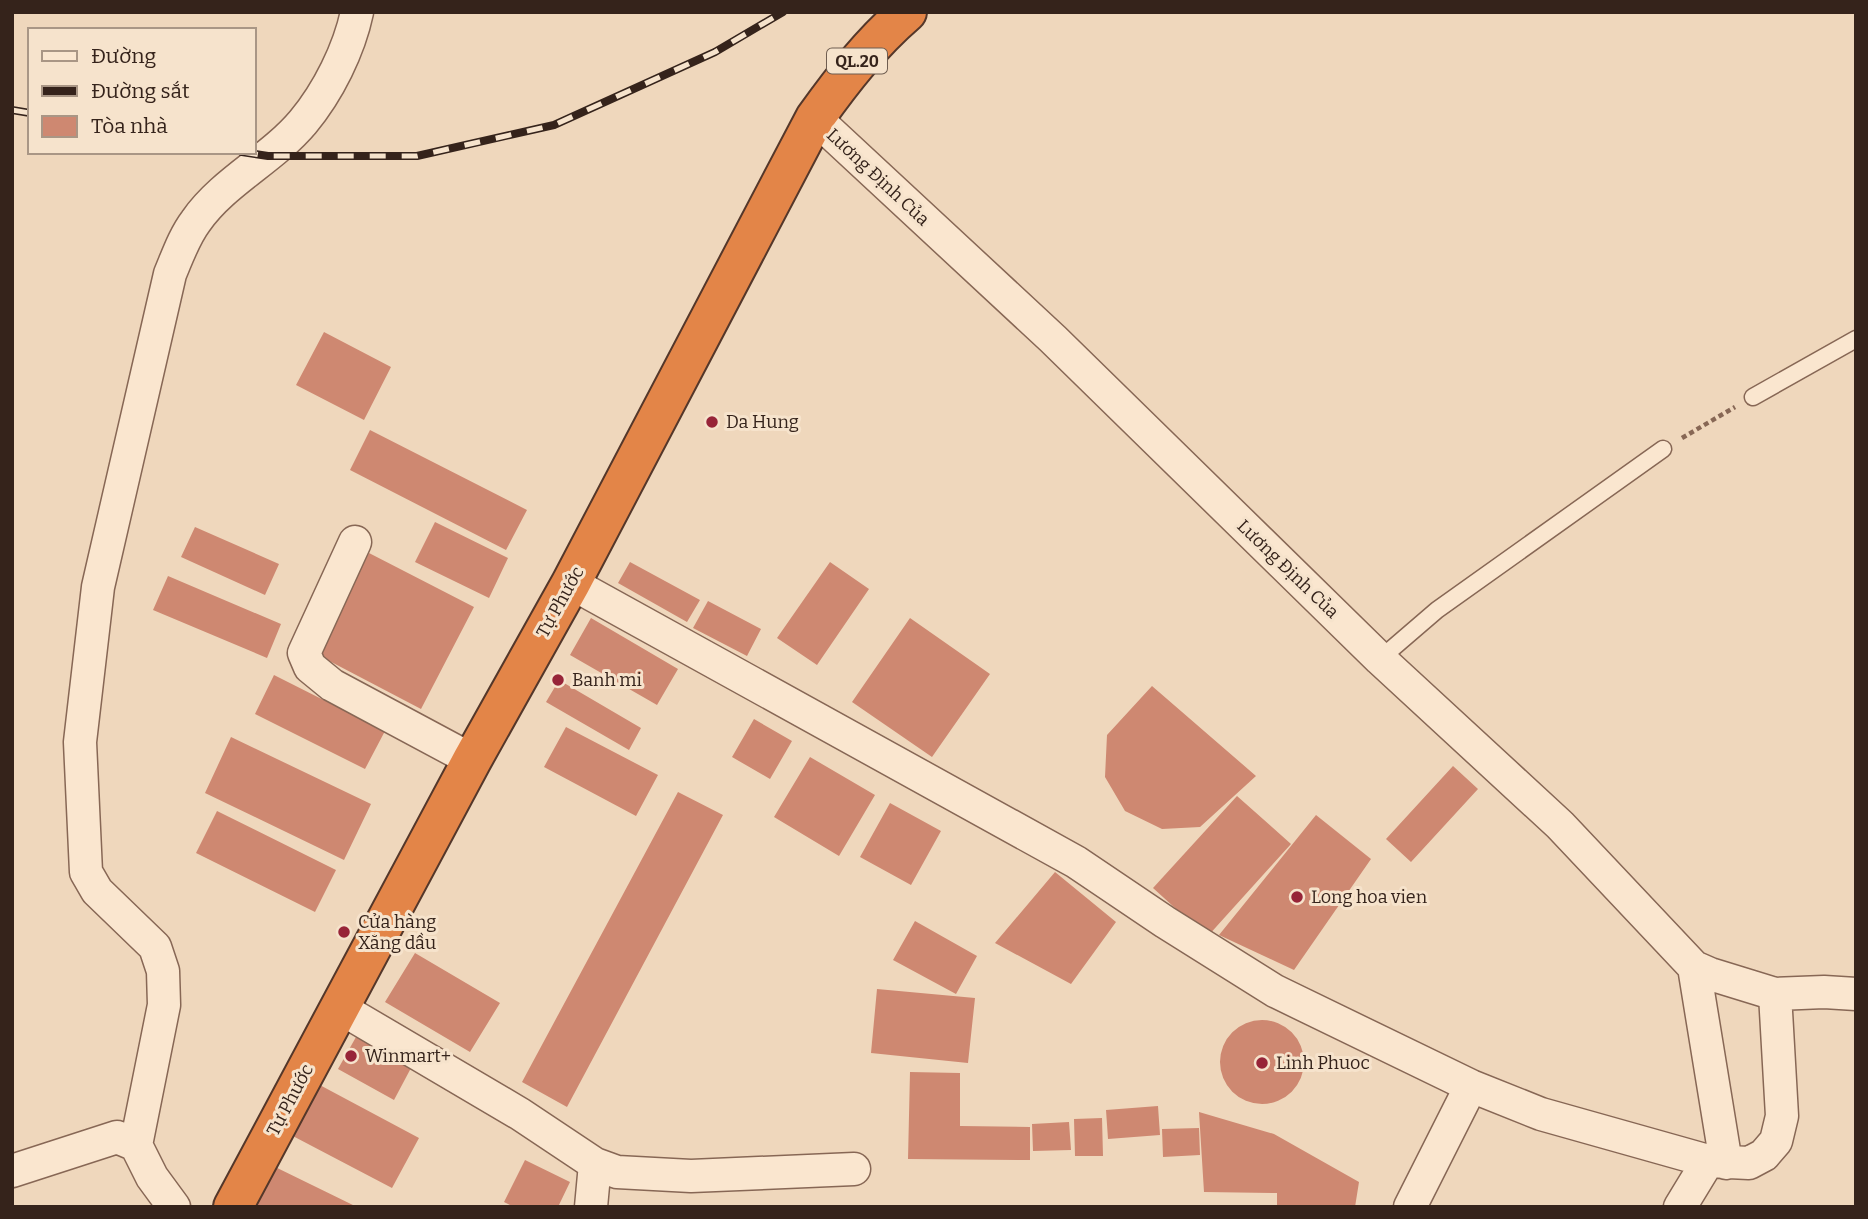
<svg xmlns="http://www.w3.org/2000/svg" width="1868" height="1219" font-family="Bitter,serif">
<rect width="100%" height="100%" fill="#efd7bc"/>
<path fill="#ce8871" d="M324 332 391 367 364 420 296 385Z
M370 430 527 510 506 550 350 470Z
M435 522 508 558 489 598 415 562Z
M195 527 279 564 265 595 181 557Z
M369 553 474 607 421 709 316 654Z
M630 562 700 600 687 622 618 583Z
M830 562 869 589 817 665 777 638Z
M168 576 281 624 267 658 153 610Z
M708 601 761 629 747 656 693 628Z
M591 618 678 669 657 705 570 655Z
M910 618 990 674 932 757 852 702Z
M274 675 385 731 365 769 255 714Z
M559 680 641 728 629 750 546 702Z
M1152 686 1256 776 1200 827 1162 829 1125 811 1105 777 1107 735Z
M754 719 792 741 770 779 732 757Z
M566 727 658 775 636 816 544 767Z
M231 737 371 804 344 860 205 793Z
M810 757 875 795 839 856 774 817Z
M1453 766 1478 789 1411 862 1386 839Z
M678 792 723 815 567 1107 522 1082Z
M1237 796 1291 844 1207 937 1153 888Z
M890 803 941 831 911 885 860 857Z
M217 811 336 870 315 912 196 853Z
M1316 815 1371 859 1294 970 1219 935Z
M1055 872 1116 922 1071 984 995 943Z
M915 921 977 956 956 994 893 960Z
M415 953 500 1003 470 1052 385 1002Z
M877 989 975 998 968 1063 871 1053Z
M1220 1062a42 42 0 1 1 84 0a42 42 0 1 1-84 0Z
M356 1037 411 1068 394 1100 338 1069Z
M910 1072 960 1073V1126L1030 1127V1160L908 1159Z
M316 1083 419 1138 392 1188 289 1134Z
M1158 1106 1160 1135 1108 1139 1106 1110Z
M1199 1112 1274 1134 1359 1182 1355 1207H1277V1193L1204 1192Z
M1102 1118 1103 1156H1075L1074 1119Z
M1069 1122 1071 1150 1033 1151 1032 1124Z
M1199 1128 1200 1155 1163 1157 1162 1129Z
M525 1160 570 1182 558 1207H514L504 1202Z
M267 1163 357 1207H260L249 1202Z"/>
<g fill="none" stroke-linecap="round" stroke-linejoin="round">
<g stroke="#876755" stroke-width="19">
<path id="lane" d="M1753 397 1856 339
M1380 659 1437 610 1663 449"/>
</g>
<g stroke="#876755" stroke-width="35">
<path id="street" d="M815 118 1053 339 1380 659 1560 825 1694 967 1710 974 1775 994 1824 992 1856 994
M355 542 304 653 310 667 332 685 472 760
M571 583 1076 862 1165 922 1275 991 1471 1086 1541 1114 1708 1161 1749 1163 1764 1155 1776 1141 1782 1116 1775 994
M1694 967 1726 1163
M340 1008 520 1114 595 1164 617 1172 691 1176 854 1169
M136 1145 164 1005 163 971 155 947 97 891 86 872 80 742 98 587 170 274C178 255 184 237 196 221 223 182 272 159 303 122 328 92 349 50 357 12
M12 1171 117 1137 136 1145 152 1177 174 1207
M591 1207 595 1164
M1410 1207 1471 1086
M1680 1207 1708 1161"/>
</g>
<g stroke="#54372a" stroke-width="42">
<path id="highway" d="M233 1207 472 760 571 583 815 118C843 79 871 43 907 12"/>
</g>
<path stroke="#876755" stroke-width="4.5" stroke-dasharray="5 3.5" stroke-linecap="butt" d="M1682 438 1735 407"/>
<use href="#lane" stroke="#fae6cf" stroke-width="16"/>
<use href="#street" stroke="#fae6cf" stroke-width="32"/>
<use href="#highway" stroke="#e38548" stroke-width="38"/>
<g stroke="#35231b" stroke-width="8">
<path id="rail" d="M12 110 30 113
M242 152 268 156H417L554 125 715 52 783 12"/>
</g>
<use href="#rail" stroke="#f6e3cc" stroke-width="5" stroke-dasharray="16" stroke-linecap="butt"/>
</g>
<g fill="#972438" stroke="#f6e3cc" stroke-width="2.5">
<circle cx="712" cy="422" r="7"/>
<circle cx="558" cy="680" r="7"/>
<circle cx="1297" cy="897" r="7"/>
<circle cx="344" cy="932" r="7"/>
<circle cx="351" cy="1056" r="7"/>
<circle cx="1262" cy="1063" r="7"/>
</g>
<g text-anchor="middle" stroke-width="6" stroke-linejoin="round" paint-order="stroke">
<rect fill="#f6e3cc" stroke="#6f5d50" stroke-width="2" x="827" y="48.5" width="60" height="25" rx="5"/>
<g font-size="16" font-weight="bold" fill="#35231b">
<text x="857" y="67">QL.20</text>
</g>
<g font-size="18" fill="#35231b" stroke="#f6e3cc">
<text transform="translate(878 177) rotate(43)" y="6">Lương Định Của</text>
<text transform="translate(1288 569) rotate(44)" y="6">Lương Định Của</text>
<text transform="translate(560 602) rotate(-61)" y="6">Tự Phước</text>
<text transform="translate(290 1100) rotate(-62)" y="6">Tự Phước</text>
</g>
<g font-size="18" fill="#35231b" stroke="#f6e3cc" text-anchor="start">
<text x="726" y="428">Da Hung</text>
<text x="572" y="686">Banh mi</text>
<text x="1311" y="903">Long hoa vien</text>
<text x="358" y="928">Cửa hàng<tspan x="358" dy="21">Xăng dầu</tspan></text>
<text x="365" y="1062">Winmart+</text>
<text x="1276" y="1069">Linh Phuoc</text>
</g>
</g>
<rect width="1868" height="1219" fill="none" stroke="#35231b" stroke-width="28"/>
<rect x="28" y="28" width="228" height="126" fill="#f6e3cc" stroke="#a99685" stroke-width="2"/>
<rect x="42" y="51" width="35" height="10" fill="#fae6cf" stroke="#a99685" stroke-width="2"/>
<text x="91" y="63" font-size="21" fill="#35231b">Đường</text>
<rect x="42" y="86" width="35" height="10" fill="#35231b" stroke="#a99685" stroke-width="2"/>
<text x="91" y="98" font-size="21" fill="#35231b">Đường sắt</text>
<rect x="42" y="116" width="35" height="21" fill="#ce8871" stroke="#a99685" stroke-width="2"/>
<text x="91" y="133" font-size="21" fill="#35231b">Tòa nhà</text>
</svg>
